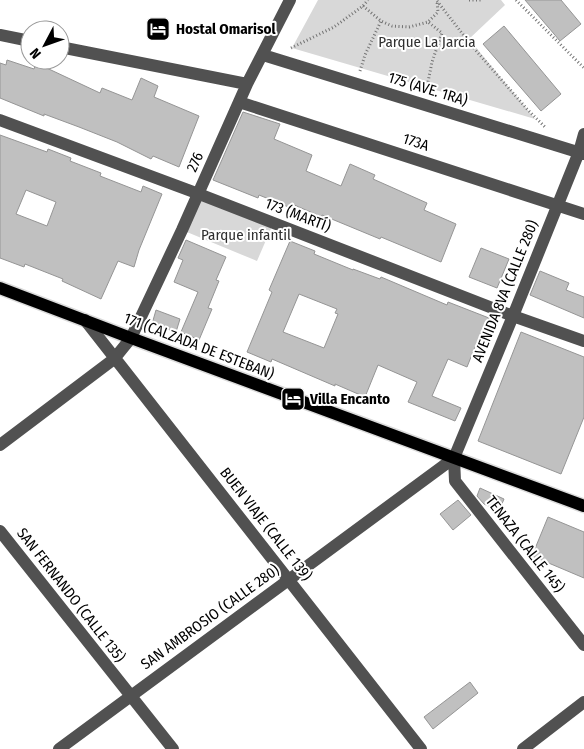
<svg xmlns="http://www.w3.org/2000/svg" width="584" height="749" font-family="'Fira Sans Condensed',sans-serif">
<rect width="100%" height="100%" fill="#fff"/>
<path fill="#d8d8d8" d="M318 0H501L505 5 469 39 535 119 292 48Z
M199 194 273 224 257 261 182 230Z"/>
<path fill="#c0c0c0" stroke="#959595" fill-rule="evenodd" d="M525 0H561L581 24 560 41Z
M504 26 561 94 541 111 483 44Z
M7 60 34 69 36 63 100 93 102 88 132 100 141 78 158 86 154 97 199 116 179 167 153 156 151 159 117 142 79 127 44 114V116L0 98V63L6 65Z
M243 112 280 124 274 139 312 155 306 171 341 186 350 164 375 175 373 179 427 203 424 210 456 224 441 262 381 237 380 239 322 215V217L292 204 291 208 259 195 258 198 213 180Z
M0 135 47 152 48 149 71 158 70 161 101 173 100 176 141 192 143 186 162 194 139 250 134 267 118 261 101 299 62 281 63 279 25 264 24 267 0 258ZM26 190 56 202 47 226 16 214Z
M186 240 226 257 216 280 219 281 208 308 212 309 199 340 181 332 198 292 174 282 183 260 178 258Z
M290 241 315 251 314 254 353 270V269L380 279 381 277 447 305 448 302 489 318 479 343 477 342 467 367 448 359 432 396 461 408 455 421 408 402 417 382 378 365 365 397 335 384V386L272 359 271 362 247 352 272 292 269 290ZM299 294 337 309 335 313 338 314 324 348 283 332Z
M481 248 509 259 497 288 469 277Z
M540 271 569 283 566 290 584 297V318L530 295Z
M156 310 180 319 176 332 152 324Z
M521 332 584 357V417L561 474 478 441Z
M480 488 504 499 499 511 484 504 477 496Z
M458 500 471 515 453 530 440 514Z
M548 517 584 532V578L532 556Z
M470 682 478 693 433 729 424 717Z"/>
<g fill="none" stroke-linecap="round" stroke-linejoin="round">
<g stroke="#dbdbdb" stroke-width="15">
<path id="major" d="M0 288 131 338 584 506"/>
</g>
<path stroke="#737373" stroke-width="3" stroke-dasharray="1 2.5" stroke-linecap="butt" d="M469 0H481
M516 0 584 68
M437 1 472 46 527 109 545 127
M363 6 381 21 392 26 409 27 428 22 438 12 437 1
M291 48 334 27 363 6 368 0
M360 71 365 55 381 21
M426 92 432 62 442 33 428 22"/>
<path stroke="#515151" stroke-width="12" d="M0 35 30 41
M60 47 247 84
M263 55 584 154
M239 102 584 214
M0 120 199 194 513 316 584 341
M584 134 579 152 513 316 454 458 455 481 584 645
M85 320 421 749
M0 445 114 359 131 338 182 230 247 84 290 0
M0 531 173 749
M59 749 454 458
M523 749 584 702"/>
<use href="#major" stroke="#000" stroke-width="12"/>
</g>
<defs>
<g id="hotel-square" transform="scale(1.25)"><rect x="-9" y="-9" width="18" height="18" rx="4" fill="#000" stroke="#fff"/><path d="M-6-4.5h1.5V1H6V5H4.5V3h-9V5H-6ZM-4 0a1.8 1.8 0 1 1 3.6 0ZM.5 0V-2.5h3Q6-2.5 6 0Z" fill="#fff"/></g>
</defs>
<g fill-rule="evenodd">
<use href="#hotel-square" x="158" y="29"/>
<use href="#hotel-square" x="293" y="399"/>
</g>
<g text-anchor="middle" stroke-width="4" stroke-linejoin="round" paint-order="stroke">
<g font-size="15" font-weight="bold" fill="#000" stroke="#fff" text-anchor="start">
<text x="176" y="34">Hostal Omarisol</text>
<text x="310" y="404">Villa Encanto</text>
</g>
<g font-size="15" fill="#2f2f2f" stroke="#fff">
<text x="427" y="47">Parque La Jarcia</text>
<text x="246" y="240">Parque infantil</text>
</g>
<g font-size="15" fill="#000" stroke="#fff">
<text transform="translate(428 89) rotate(17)" y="5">175 (AVE. 1RA)</text>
<text transform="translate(416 142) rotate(18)" y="5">173A</text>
<text transform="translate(195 162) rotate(-66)" y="5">276</text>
<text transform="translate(298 215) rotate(21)" y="5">173 (MARTÍ)</text>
<text transform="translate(505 291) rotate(-68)" y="5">AVENIDA 8VA (CALLE 280)</text>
<text transform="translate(199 346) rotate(21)" y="5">171 (CALZADA DE ESTEBAN)</text>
<text transform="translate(266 524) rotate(52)" y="5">BUEN VIAJE (CALLE 139)</text>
<text transform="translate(525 544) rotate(52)" y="5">TENAZA (CALLE 145)</text>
<text transform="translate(71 595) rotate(52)" y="5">SAN FERNANDO (CALLE 135)</text>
<text transform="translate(210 617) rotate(-36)" y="5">SAN AMBROSIO (CALLE 280)</text>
</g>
</g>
<g transform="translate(45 45) rotate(229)"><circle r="24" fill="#ffffff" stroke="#999999"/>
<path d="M0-4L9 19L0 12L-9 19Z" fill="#000000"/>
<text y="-8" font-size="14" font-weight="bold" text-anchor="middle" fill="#000000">N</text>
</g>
</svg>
